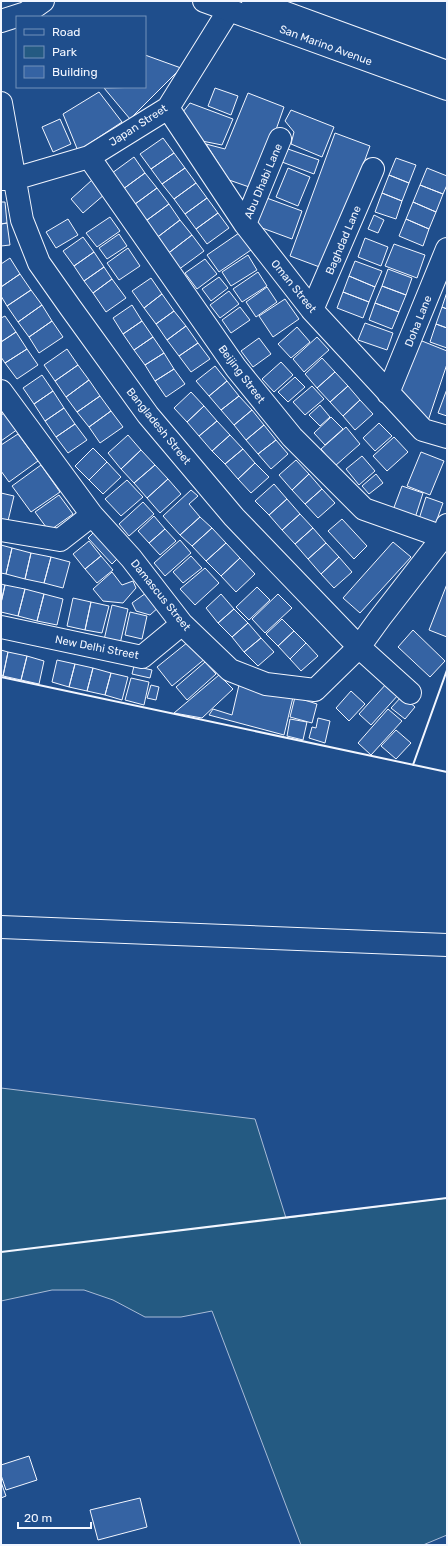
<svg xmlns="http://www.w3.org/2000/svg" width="448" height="1546" font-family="Rubik,sans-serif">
<rect width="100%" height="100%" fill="#1f4e8c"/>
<path fill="#245a82" stroke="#a8bbd7" d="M1 1088 255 1119 286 1218 447 1198V1535L423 1545H301L212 1311 181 1317H145L113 1300 84 1290H52L1 1301Z"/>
<path fill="#3563a3" stroke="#f2f6ff" d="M145 55 181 68 130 119 104 88 145 87Z
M215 88 238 96 231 115 208 106Z
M99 92 122 122 78 151 63 114Z
M248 93 284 107 255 189 229 180 206 144 225 149Z
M190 103 233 119 222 145 202 141 183 112Z
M291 110 334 127 322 157 291 144 294 132 285 121Z
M60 119 71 144 53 152 42 127Z
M335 133 370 146 325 269 290 256Z
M163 138 174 153 151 169 140 154Z
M288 149 319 160 314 174 282 162Z
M174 153 185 168 162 184 151 169Z
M134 157 145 173 119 192 108 176Z
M396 158 416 165 409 183 389 175Z
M185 168 196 183 174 199 162 184Z
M288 168 310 177 298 206 276 197Z
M427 168 447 176V185L443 194 420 185Z
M145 173 157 188 131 207 119 192Z
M389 175 409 183 402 201 382 193Z
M92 180 105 194 83 213 71 199Z
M196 183 207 198 185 214 174 199Z
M420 185 443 194 436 212 413 202Z
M157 188 169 204 143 223 131 207Z
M382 193 402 201 396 219 375 212Z
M264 197 302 211 292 239 254 225Z
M207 198 218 213 196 229 185 214Z
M1 202H5L7 223 1 224Z
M413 202 436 212 429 229 406 219Z
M169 204 180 220 155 239 143 223Z
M218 213 229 228 207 244 196 229Z
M374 215 384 220 378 233 368 229Z
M110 217 120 231 97 247 86 233Z
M68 219 78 235 56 248 46 232Z
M406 219 429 229 423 246 399 236Z
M180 220 192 235 166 255 155 239Z
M7 223 10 245 1 246V224Z
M239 233 251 250 219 272 207 255Z
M119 234 127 246 107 259 99 248Z
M192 235 204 251 178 270 166 255Z
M83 237 94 252 74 266 63 251Z
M365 238 388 247 381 266 358 257Z
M394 244 425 255 417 278 385 266Z
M128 248 140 266 119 280 107 263Z
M94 252 104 267 84 281 74 266Z
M248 255 257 270 231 286 222 272Z
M10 258 20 274 1 287V264Z
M205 259 217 274 197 289 185 273Z
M355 261 382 271 375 287 349 276Z
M104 267 112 279 93 293 84 281Z
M388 269 412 278 406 295 382 286Z
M258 272 267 286 242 302 233 289Z
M20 274 31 290 7 306 1 296V287Z
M349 276 375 287 369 302 343 292Z
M219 277 228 288 211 301 202 289Z
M151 278 162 294 144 308 132 291Z
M112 279 126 298 106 312 93 293Z
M382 286 406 295 399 312 375 303Z
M267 287 277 302 256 317 246 302Z
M31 290 42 305 18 322 7 306Z
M229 291 239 304 220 318 210 305Z
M343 292 369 302 363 318 337 308Z
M447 292V309L442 307Z
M162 294 174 311 156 324 144 308Z
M285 299 299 319 273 337 259 316Z
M375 303 399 312 392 329 369 320Z
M42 305 52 321 29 337 18 322Z
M132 305 142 321 123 334 113 318Z
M240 307 250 320 231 333 222 320Z
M442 307 447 309V328L436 324Z
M174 311 186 326 167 340 156 324Z
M5 316 16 332 1 342V318Z
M52 321 63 337 39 353 29 337Z
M142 321 153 337 134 350 123 334Z
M365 323 393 333 387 350 358 340Z
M436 324 447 328V348L430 342Z
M186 326 198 343 179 356 167 340Z
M297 327 310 342 291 358 278 344Z
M16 332 27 349 5 363 1 357V342Z
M153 337 164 353 145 365 134 350Z
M317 337 329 350 304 372 293 359Z
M259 338 271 354 253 367 241 351Z
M417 339 447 351V364L428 421 396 394Z
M198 343 210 359 191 372 179 356Z
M27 349 38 365 17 379 5 363Z
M67 349 78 365 55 381 44 365Z
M164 353 174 369 155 381 145 365Z
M322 358 335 372 317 388 305 374Z
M281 362 293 375 274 392 262 379Z
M78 365 89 380 66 397 55 381Z
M215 366 227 381 209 396 196 381Z
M174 369 185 384 166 397 155 381Z
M335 372 348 386 330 402 317 388Z
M42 375 53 391 34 404 23 388Z
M295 377 305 387 288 402 278 392Z
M89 380 100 396 77 412 66 397Z
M227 381 239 396 221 410 209 396Z
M312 386 324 399 305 415 293 402Z
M348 386 360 400 343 416 330 402Z
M447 389V416L438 413Z
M53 391 64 408 45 421 34 404Z
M191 392 204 406 187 422 174 408Z
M100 396 111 411 89 427 77 412Z
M239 396 252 410 234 425 221 410Z
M360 400 373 414 355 430 343 416Z
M320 405 330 417 320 426 309 415Z
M204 406 217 421 199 436 187 422Z
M64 408 75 424 56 437 45 421Z
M252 410 264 425 246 440 234 425Z
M111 411 123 427 100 443 89 427Z
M6 412 18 429 1 441V415Z
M331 417 343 429 325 445 314 433Z
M217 421 230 435 212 451 199 436Z
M379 423 392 436 375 451 363 438Z
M75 424 87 440 68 453 56 437Z
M264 425 276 440 258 454 246 440Z
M346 427 360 444 335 466 321 449Z
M18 434 38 461 9 482 1 471V445Z
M128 435 141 450 121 469 108 453Z
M230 435 243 449 225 464 212 451Z
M394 437 408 452 387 471 373 456Z
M276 440 288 454 271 469 258 454Z
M93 448 107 462 89 480 75 466Z
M243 449 255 463 238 479 225 464Z
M141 450 155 465 134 483 121 469Z
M421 452 444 461 430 495 407 486Z
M362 456 375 471 359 485 346 469Z
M296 460 309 474 292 490 279 475Z
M107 462 121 477 103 494 89 480Z
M255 463 269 477 251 493 238 479Z
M41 465 60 492 31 512 12 486Z
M155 465 168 479 147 498 134 483Z
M309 474 322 489 305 504 292 490Z
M376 474 383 483 369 494 362 486Z
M168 479 181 494 160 513 147 498Z
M127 480 143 497 121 516 105 499Z
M274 484 287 499 269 515 255 501Z
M402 486 423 493 415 518 393 510Z
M322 489 335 503 318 518 305 504Z
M191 490 198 496 189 504 200 517 180 535 163 516Z
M1 493 14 496 7 525 1 524Z
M59 495 73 514 49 531 35 512Z
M426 497 443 503 435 525 419 519Z
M287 499 300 514 282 530 269 515Z
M143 502 154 514 129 536 119 524Z
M300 514 313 528 295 544 282 530Z
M154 516 165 529 149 543 138 531Z
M200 517 212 528 192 546 180 535Z
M342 519 367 546 354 559 328 531Z
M212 528 226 543 206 561 192 546Z
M313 528 326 543 308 559 295 544Z
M165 529 176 541 160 555 149 543Z
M95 531 119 557 112 564 88 538Z
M180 540 191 553 165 576 154 563Z
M89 541 101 556 85 569 73 554Z
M393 542 411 557 360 613 343 598Z
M226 543 240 558 221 576 206 561Z
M326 543 339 557 321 574 308 559Z
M1 545 12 548 6 574 1 573Z
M12 548 31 553 25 579 6 574Z
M31 553 51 557 44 583 25 579Z
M101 556 113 570 97 583 85 569Z
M191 556 202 568 183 583 173 572Z
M51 557 70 562 63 588 44 583Z
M339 557 352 572 334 588 321 574Z
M240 558 255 574 236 592 221 576Z
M205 568 219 583 195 605 180 589Z
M112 572 122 585 133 581 136 588 123 603 103 601 93 589Z
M1 584 5 585 1 603Z
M447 584V637L429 630Z
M5 585 25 589 18 616 1 612V603Z
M257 587 270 600 249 620 236 607Z
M25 589 44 594 37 621 18 616Z
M146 593 160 606 150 615 136 611 132 603Z
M44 594 63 599 57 625 37 621Z
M221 594 234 609 218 623 206 608Z
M278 594 292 608 265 633 252 619Z
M73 598 91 602 85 630 67 626Z
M91 602 109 606 102 633 85 630Z
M112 605 128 609 120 644 104 640Z
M234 609 248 623 232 637 218 623Z
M130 612 147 616 142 639 125 635Z
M282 619 294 631 278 646 266 634Z
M248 623 261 638 244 652 232 637Z
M413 630 445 661 430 677 398 647Z
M294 631 306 643 290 659 278 646Z
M261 638 274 652 258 666 244 652Z
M188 642 206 658 172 686 157 667Z
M306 643 318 656 301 671 290 659Z
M1 650 8 652 3 676 1 675Z
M8 652 27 656 21 680 3 676Z
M27 656 44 661 39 684 21 680Z
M57 660 75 664 69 687 52 682Z
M205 662 216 674 187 700 176 687Z
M75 664 93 668 87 691 69 687Z
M134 666 152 670 150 678 132 674Z
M93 668 111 673 105 695 87 691Z
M111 673 128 677 122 700 105 695Z
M219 675 233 689 202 718 174 713Z
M131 678 149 682 144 705 125 700Z
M387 683 399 694 371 725 359 714Z
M151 685 159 687 156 700 147 698Z
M239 685 293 697 284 735 209 715 213 709 232 715Z
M351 691 365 704 349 721 336 708Z
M402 696 415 707 405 719 391 708Z
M295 697 317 704 312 723 290 717Z
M388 709 402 721 371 755 358 743Z
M318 718 330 721 325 743 309 738 312 727 316 728Z
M290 719 307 722 303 740 287 736Z
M396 730 411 743 396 759 381 746Z
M29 1456 37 1480 6 1490 1 1475V1465Z
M1 1482 6 1496 1 1498Z
M140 1498 147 1527 98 1540 90 1510Z"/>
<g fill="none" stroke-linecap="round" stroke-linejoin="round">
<g stroke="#f2f6ff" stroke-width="24">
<path id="street" d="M1 103 22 220 39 263 70 307 148 415 234 517 359 647 410 693
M168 108 245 224 312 310 423 430 447 437
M89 157 236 368 292 437 364 509 443 537
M1 179H14L89 157 168 108 229 10
M245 224 280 139
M312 310 373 169
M1 391 92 515 131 558 182 624 230 670 266 684 315 690 359 647 380 618 443 537 447 525
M388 393 447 249
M1 530 60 540 92 515
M1 627 142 657 182 624
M1 927 447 945"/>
</g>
<g stroke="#f2f6ff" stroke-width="24">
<path id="secondary" d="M204 1 447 89
M253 1 447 72
M1 21 26 13 43 1"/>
</g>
<use href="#street" stroke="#1f4e8c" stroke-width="22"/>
<use href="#secondary" stroke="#1f4e8c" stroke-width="22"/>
<path stroke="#f2f6ff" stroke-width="2" d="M1 677 447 772
M413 765 447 670
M1 1252 447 1198"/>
</g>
<g text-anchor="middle" stroke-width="3" stroke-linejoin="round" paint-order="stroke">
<g font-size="11" fill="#f2f6ff" stroke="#1f4e8c">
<text transform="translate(326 45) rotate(20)" y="4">San Marino Avenue</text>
<text transform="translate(138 125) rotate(-33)" y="4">Japan Street</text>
<text transform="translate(263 181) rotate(-67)" y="4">Abu Dhabi Lane</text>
<text transform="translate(343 240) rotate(-67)" y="4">Baghdad Lane</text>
<text transform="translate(294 286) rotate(51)" y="4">Oman Street</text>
<text transform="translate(418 321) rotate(-68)" y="4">Doha Lane</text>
<text transform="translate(242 374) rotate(53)" y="4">Beijing Street</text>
<text transform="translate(159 426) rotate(51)" y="4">Bangladesh Street</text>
<text transform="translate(161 595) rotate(51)" y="4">Damascus Street</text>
<text transform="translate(97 647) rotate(11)" y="4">New Delhi Street</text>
</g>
</g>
<rect width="448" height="1546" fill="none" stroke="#f2f6ff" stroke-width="4"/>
<rect x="16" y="16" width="130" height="72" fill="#1f4e8c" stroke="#7391ba"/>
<rect x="24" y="29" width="20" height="6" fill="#1f4e8c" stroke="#7391ba"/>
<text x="52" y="36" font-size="12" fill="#f2f6ff">Road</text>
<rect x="24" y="46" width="20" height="12" fill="#245a82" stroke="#7391ba"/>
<text x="52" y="56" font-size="12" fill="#f2f6ff">Park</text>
<rect x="24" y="66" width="20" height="12" fill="#3563a3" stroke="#7391ba"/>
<text x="52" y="76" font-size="12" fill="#f2f6ff">Building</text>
<path d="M18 1522v6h73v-6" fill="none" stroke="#f2f6ff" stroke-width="2"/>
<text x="24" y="1522" font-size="12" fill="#f2f6ff" stroke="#1f4e8c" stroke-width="3" paint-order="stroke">20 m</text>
</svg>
